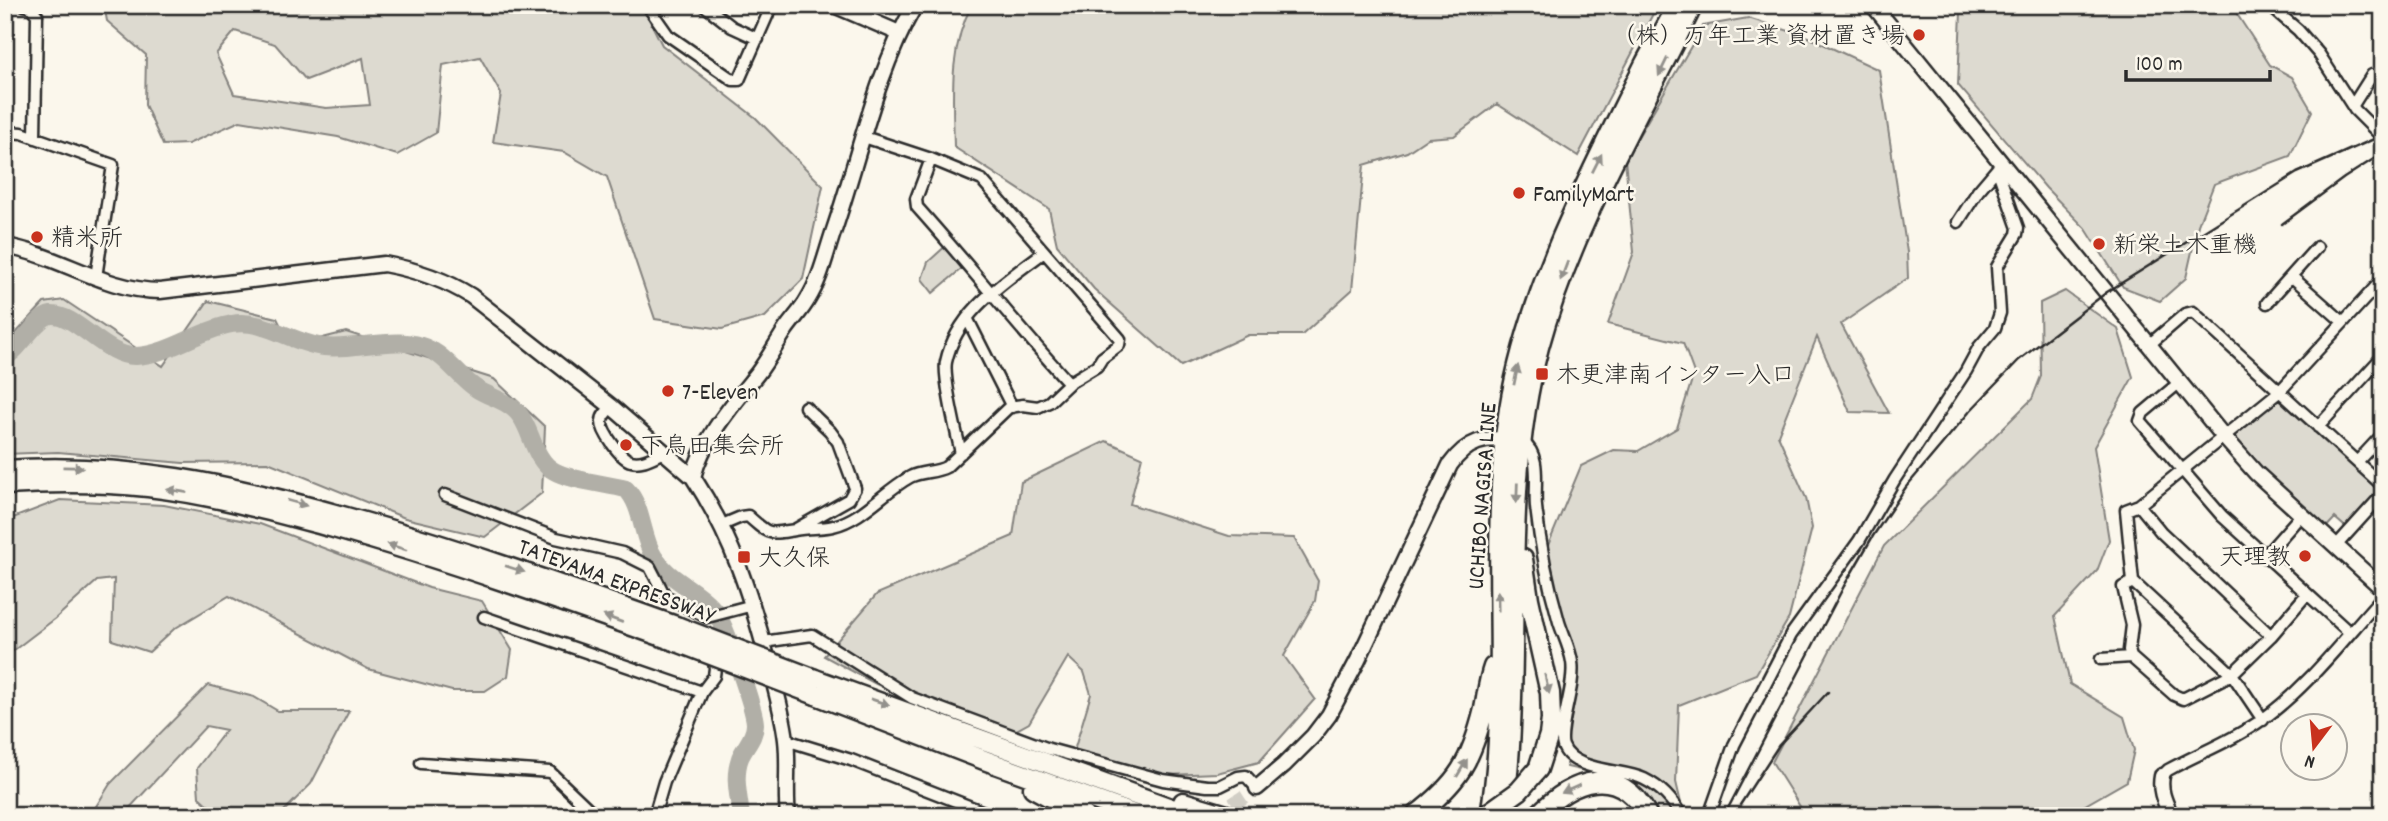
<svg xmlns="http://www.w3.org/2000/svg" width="2388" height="821" font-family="Dekko,'Klee One',sans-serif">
<rect width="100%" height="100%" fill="#fbf7ec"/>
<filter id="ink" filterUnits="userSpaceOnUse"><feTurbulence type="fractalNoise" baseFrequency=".0143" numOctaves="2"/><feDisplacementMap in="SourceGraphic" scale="14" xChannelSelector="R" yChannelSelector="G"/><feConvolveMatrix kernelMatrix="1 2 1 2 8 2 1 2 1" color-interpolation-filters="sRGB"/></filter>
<g filter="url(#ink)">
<path fill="#dddad0" stroke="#84827e" stroke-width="2" fill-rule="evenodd" d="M104 5H642L662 45 756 118 823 186 803 279 765 317 722 329 655 319 607 177 564 152 493 142 501 94 480 57 443 65 436 133 397 155 338 137 240 121 188 144 163 145 145 105 146 55 107 21ZM235 31 275 44 306 80 363 58 370 105 326 108 234 94 216 54Z
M972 5H1655V10L1578 156 1497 104 1454 136 1428 138 1407 152 1364 165 1352 290 1302 335H1248L1181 366 1094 289 1057 245 1049 209 954 147C953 99 948 48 972 5Z
M1967 5H2231L2270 65 2292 77 2312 111 2290 156 2214 184 2198 225 2186 278 2160 301 2123 287 2086 229 2046 188 1958 85 1961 12Z
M1748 18 1808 37 1879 70 1907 252 1908 278 1841 324 1889 413 1850 412 1817 337 1778 435 1806 498 1812 528 1789 618 1756 674 1679 705 1676 782 1684 816H1656L1646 796 1598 774 1567 767 1565 746 1576 692 1544 555 1581 466 1614 450 1638 451 1677 428 1694 373 1683 343 1608 324 1634 252 1625 159 1703 26Z
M949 243 967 264 933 293 922 279 928 262Z
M2065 291 2118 329 2133 377 2094 447 2109 540 2097 571 2055 616 2070 684 2124 717 2134 750 2127 781 2066 816H1806L1772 762 1884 546 2032 399 2041 376 2040 303Z
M64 300 163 366 208 301 277 318 291 346 346 332 494 379 545 427 542 493 485 537 405 518 268 462 183 463 58 452 5 454V345L44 303Z
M2280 391 2383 486V494L2350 531 2335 518 2321 533 2224 437Z
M1106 441 1142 457 1130 504 1229 536 1294 538 1318 581 1315 601 1284 656 1315 699 1259 762 1217 773 1142 776 1071 761 1091 694 1084 672 1068 657 1029 723 1002 738 876 684 824 656 877 594 1013 536 1021 482Z
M60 500 164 505 260 524 429 588 482 601 512 650 508 676 485 691H452L368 669 229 596 174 629 149 652 112 640 114 579 97 581 56 618 5 657V521Z
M208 685 254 697 278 711H349L311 784 279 816H220L199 797 197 768 226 730 206 726 126 812 95 808 110 784Z"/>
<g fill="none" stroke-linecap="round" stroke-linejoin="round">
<path stroke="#b1afa7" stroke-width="18" d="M5 357C22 348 36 317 51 315 76 313 106 358 136 356 170 354 199 330 232 324 263 318 293 344 324 347 359 351 400 332 433 351 449 360 461 379 477 389 491 398 512 402 521 417 532 433 535 461 554 471 569 480 606 484 626 489 643 506 641 536 654 557 669 581 700 590 717 614 725 625 755 710 755 724 755 738 745 746 740 758 733 777 739 797 741 816"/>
<path stroke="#d1cec5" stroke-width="14" stroke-dasharray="14 7" stroke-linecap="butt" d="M1215 816 1257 788"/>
<g stroke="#2b2b2b" stroke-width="15">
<path id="street" d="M24 5 30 6 37 15 35 138
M647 5 668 35 733 80H739L772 5
M704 5 732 27 758 39
M2269 5 2298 30 2319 54 2355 110 2383 138
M2353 105 2372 75
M5 132 22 133 113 165 96 277
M931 159 916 199 917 207C969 265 1017 326 1069 383
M1958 222 1978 191 2001 164
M2291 276 2343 322
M2267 303 2317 247
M967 318 1012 407
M2150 344 2185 314 2193 312 2383 486
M2180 382 2143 413 2140 421 2222 516 2349 632
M612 407C608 411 602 415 602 421 601 431 621 459 631 461 643 464 654 456 664 452
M2318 427 2383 356
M1523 442C1542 456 1534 485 1536 507 1540 545 1548 584 1559 622 1563 635 1570 648 1572 662 1576 686 1557 731 1563 746 1572 772 1624 769 1644 779 1660 787 1673 800 1681 816
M961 453C957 436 943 377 946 362 957 311 1005 282 1044 252
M2357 462 2383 434
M445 495 556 538 622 553 650 567 665 596 707 617 753 605
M2139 505 2161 532 2271 636
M722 525 741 517 748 516C770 536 768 534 795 530 808 527 821 529 833 526 863 519 884 491 910 477 921 471 935 473 946 467L1009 407 1023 405 1038 407 1049 402 1069 383 1097 366 1102 358 1119 345 1120 339 982 180 931 159 864 137
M796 529 849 499 855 488 838 442 830 431 805 407
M2336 546 2383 494
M2264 557 2301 515
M2133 582 2123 587 2132 625 2129 650 2131 657 2174 695 2183 699 2232 674 2271 636 2307 594
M484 617 702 692
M763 642 812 635 912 698 1049 749 1163 780 1207 786H1220L1238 777 1246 776 1257 788
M2101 659 2131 657
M2263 720 2232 674 2133 582 2126 510 2139 505 2280 391 2383 279
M786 740 851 760 994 816
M421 763 550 772 596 816
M2162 776 2168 770C2199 753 2234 740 2263 719 2309 686 2345 637 2383 596
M654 816 664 782 702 692 714 676 715 668 712 653
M1709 816 1734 745 1791 635 1859 541 1895 479 1966 371 1979 347 1995 328 2000 313 1997 267 2017 234 2018 228 2000 177 2004 166"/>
</g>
<g stroke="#2b2b2b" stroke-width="19">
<path id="secondary" d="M834 5 899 33
M1873 5 2224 437 2256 473 2383 589
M5 246C59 255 105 291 160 291L384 264C416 270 444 279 471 296L612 407 693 477C732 537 750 593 768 661 775 687 783 714 786 740 789 765 785 791 788 816
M693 477C703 438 733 404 757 374 768 360 776 344 786 329 793 319 802 310 808 299 821 278 826 253 834 230 860 154 875 75 915 5
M2162 776C2159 791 2165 802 2171 816
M1257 788 1284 765 1313 736 1329 715 1358 660 1450 465C1467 441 1485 436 1514 441"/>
</g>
<g stroke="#2b2b2b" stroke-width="23">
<path id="highway" d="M5 470C123 461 233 485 346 517 459 548 569 588 679 627
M5 485C53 482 101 482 148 487 210 494 270 511 330 527 447 560 562 601 677 642
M1523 559 1529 599 1550 693 1551 719 1549 735 1538 769
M815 679 1193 816
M816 695 987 761 1139 816
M1033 788 1085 816
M1183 802 1230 816
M1415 816C1458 783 1471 762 1484 709 1487 695 1488 681 1493 667
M1490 816C1512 681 1487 544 1509 409 1529 287 1590 175 1644 65 1654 45 1668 26 1677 5
M1504 816C1507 786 1510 756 1511 726 1517 600 1506 471 1539 347 1572 226 1638 118 1693 5
M1537 816C1572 779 1619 762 1648 816"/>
</g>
<use href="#street" stroke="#fbf7ec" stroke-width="10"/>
<use href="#secondary" stroke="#fbf7ec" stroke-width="14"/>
<use href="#highway" stroke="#fbf7ec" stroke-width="18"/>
<path stroke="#2b2b2b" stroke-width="2.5" d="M2282 224 2344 178 2383 153
M1740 805 1779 745 1828 692
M1724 816 1844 586 1873 536 1906 487 1971 410 2019 360 2107 292 2297 173 2383 135"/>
<g stroke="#2b2b2b" stroke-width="23" stroke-linecap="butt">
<path id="highway-bridge" d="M679 627 815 679
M677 642 816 695
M1484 816 1519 791 1538 769"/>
</g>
<use href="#highway-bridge" stroke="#fbf7ec" stroke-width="18"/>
</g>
<defs><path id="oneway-solid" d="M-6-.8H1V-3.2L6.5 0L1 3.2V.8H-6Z" transform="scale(1.75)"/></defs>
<g fill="#93918c">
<use href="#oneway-solid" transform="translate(1663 67) rotate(116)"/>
<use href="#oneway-solid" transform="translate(1597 163) rotate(-63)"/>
<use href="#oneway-solid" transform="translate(1564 271) rotate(111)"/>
<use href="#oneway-solid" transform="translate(1516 375) rotate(-78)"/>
<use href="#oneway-solid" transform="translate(73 467) rotate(1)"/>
<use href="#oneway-solid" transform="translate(177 491) rotate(-171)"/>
<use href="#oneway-solid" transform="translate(1517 493) rotate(92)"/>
<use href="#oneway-solid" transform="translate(297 503) rotate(16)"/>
<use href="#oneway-solid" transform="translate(397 547) rotate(-162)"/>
<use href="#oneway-solid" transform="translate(515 569) rotate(18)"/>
<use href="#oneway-solid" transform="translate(1498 601) rotate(-91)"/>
<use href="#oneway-solid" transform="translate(613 619) rotate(-160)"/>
<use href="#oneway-solid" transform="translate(1547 684) rotate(77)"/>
<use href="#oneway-solid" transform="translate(880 702) rotate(19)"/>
<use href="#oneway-solid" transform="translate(1462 768) rotate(-59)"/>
<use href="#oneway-solid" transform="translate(1571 789) rotate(156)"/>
</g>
</g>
<g fill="#c8321e" stroke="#fbf7ec" stroke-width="2.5">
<circle cx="1919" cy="35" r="7"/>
<circle cx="1519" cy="193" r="7"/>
<circle cx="37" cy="237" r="7"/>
<circle cx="2099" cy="244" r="7"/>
<rect x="1535" y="367" width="14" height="14" rx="3.5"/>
<circle cx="668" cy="391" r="7"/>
<circle cx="626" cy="445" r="7"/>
<circle cx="2305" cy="556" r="7"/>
<rect x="737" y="550" width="14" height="14" rx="3.5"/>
</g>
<g text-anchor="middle" stroke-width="5" stroke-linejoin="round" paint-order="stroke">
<g font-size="24" fill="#2b2b2b" stroke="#fbf7ec" text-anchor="start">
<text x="1905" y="43" text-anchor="end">（株）万年工業 資材置き場</text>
<text x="1533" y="201">FamilyMart</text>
<text x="51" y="245">精米所</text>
<text x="2113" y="252">新栄土木重機</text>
<text x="1556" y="382">木更津南インター入口</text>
<text x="682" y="399">7-Eleven</text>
<text x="640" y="453">下烏田集会所</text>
<text x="2291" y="564" text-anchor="end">天理教</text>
<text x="758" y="565">大久保</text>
</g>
<g font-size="24" fill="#2b2b2b" stroke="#fbf7ec">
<text transform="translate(1481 496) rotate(-86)" y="8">UCHIBO NAGISA LINE</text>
<text transform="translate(617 580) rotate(20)" y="8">TATEYAMA EXPRESSWAY</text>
</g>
</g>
<rect width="2388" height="821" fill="none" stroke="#fbf7ec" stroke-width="28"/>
<rect x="14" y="14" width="2360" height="793" fill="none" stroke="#2b2b2b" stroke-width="2.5" filter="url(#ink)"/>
<g transform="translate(2314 747) rotate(196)"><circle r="33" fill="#fbf7ec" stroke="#a8a59f" stroke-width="2"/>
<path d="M0-5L12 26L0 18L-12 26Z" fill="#c8321e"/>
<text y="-10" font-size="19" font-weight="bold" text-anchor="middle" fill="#2b2b2b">N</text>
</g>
<path d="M2126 70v10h144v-10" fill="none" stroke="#2b2b2b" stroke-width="3.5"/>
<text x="2136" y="70" font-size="21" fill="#2b2b2b" stroke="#fbf7ec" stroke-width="5" paint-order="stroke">100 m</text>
</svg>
